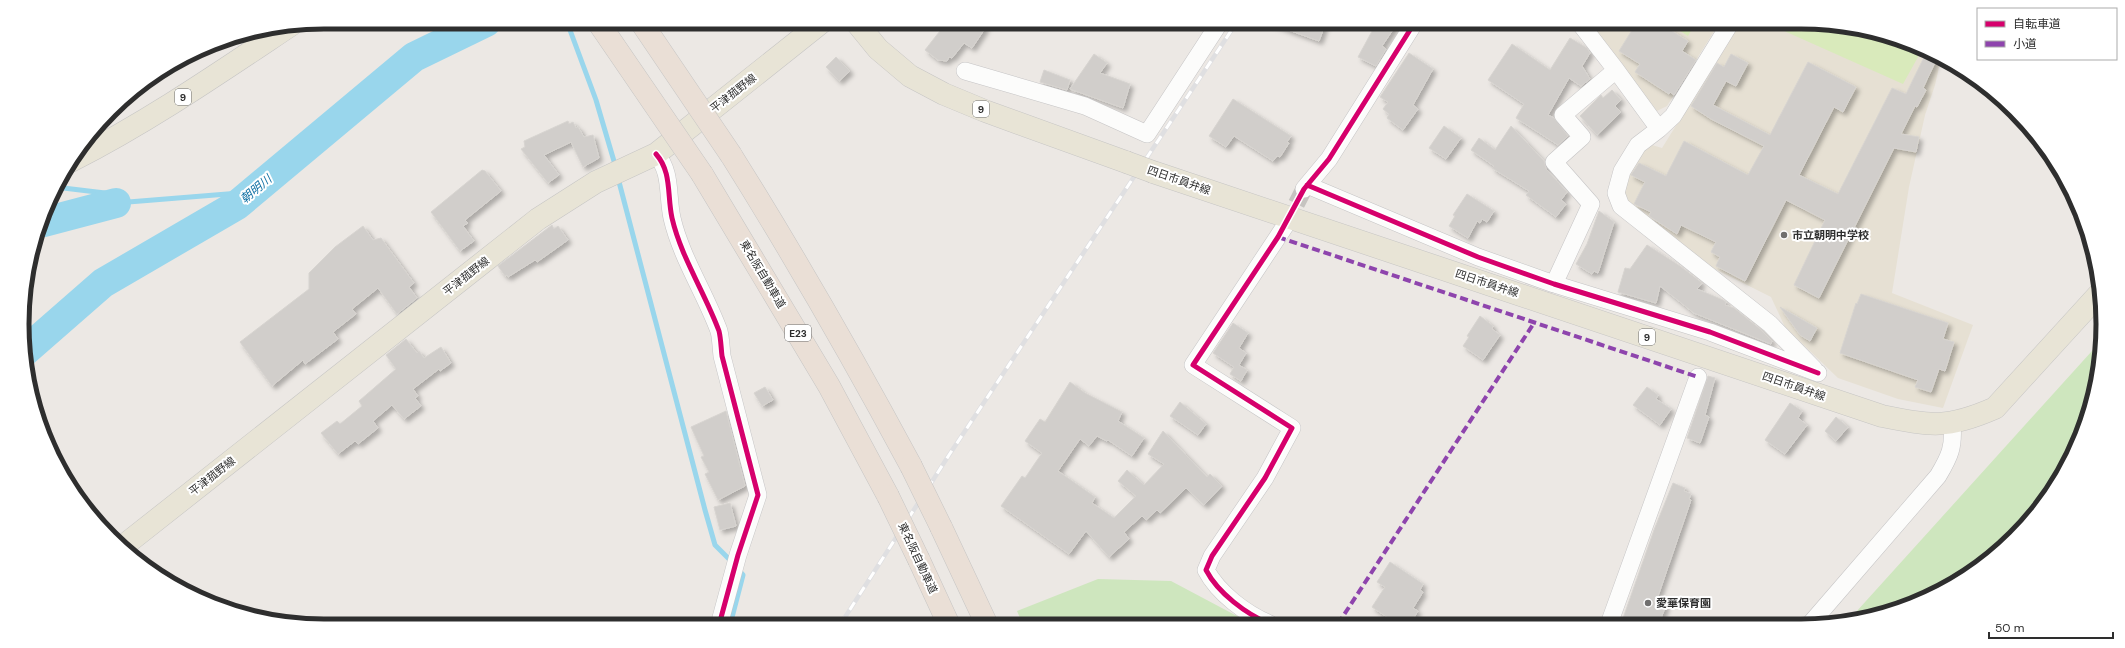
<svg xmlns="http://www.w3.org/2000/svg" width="2125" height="648" font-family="'DM Sans','Noto Sans JP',sans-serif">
<defs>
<filter id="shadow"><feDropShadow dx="3.5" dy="3.5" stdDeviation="2" flood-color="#0004"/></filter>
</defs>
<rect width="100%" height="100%" fill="#ece8e4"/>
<path fill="#e6e0d3" d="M1584 22H1720L1667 106 1657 111 1599 37Z
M1741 22H1801L1860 28 1917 45 1941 58 1935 85 1925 115 1909 187 1892 293 1973 325 1943 408 1898 399 1838 378 1785 327 1771 297 1709 266 1624 204 1623 188 1641 149 1652 145 1662 148Z"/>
<path fill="#cee6be" d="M2101 341 2097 383 2063 475 2000 551 1917 603 1847 622Z
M1098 579 1171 581 1252 624 1023 625 1017 611Z"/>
<path fill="#d9eabb" d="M1666 22H1696L1688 36Z
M1764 22H1801L1860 28 1923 48 1903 84Z"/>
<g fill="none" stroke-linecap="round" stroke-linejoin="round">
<path stroke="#99d6ec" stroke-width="5" d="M567 22 596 100 616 168
M618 178 705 510 715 545 732 562
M55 187 105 193 116 203 252 192
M730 625 743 575 737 568"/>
<path stroke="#99d6ec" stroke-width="30" d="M44 222 116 203
M24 352 103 283 237 205 414 57 486 22"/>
</g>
<path fill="#d1cecb" stroke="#d7d4d0" filter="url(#shadow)" d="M947 22H978L986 27 972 48 964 43 952 58 949 57 947 61 938 60 925 50Z
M1272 22H1326L1319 41 1272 24Z
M1377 22H1398L1382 46 1386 49 1376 66 1358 57Z
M1637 22H1658L1688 41 1682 51 1696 60 1674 95 1670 92 1669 94 1635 72 1640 64 1619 51Z
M1570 38 1587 48 1590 53 1582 66 1590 79 1581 86 1569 78 1548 115 1554 118 1568 136 1558 145 1516 118 1524 104 1488 80 1512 44 1550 70Z
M1927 51 1938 56 1923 88 1926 90 1917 107 1915 106 1901 134 1919 137 1916 152 1894 148 1819 298 1794 285 1825 220 1786 200 1745 281 1716 266 1720 257 1711 252 1716 242 1681 225 1677 234 1649 216 1651 212 1634 204 1645 182 1631 175 1639 163 1666 176 1684 141 1748 175 1764 146 1711 119 1691 106 1717 63 1724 67 1731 54 1748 63 1736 86 1726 81 1713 105 1770 135 1808 62 1856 87 1843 112 1834 107 1799 175 1838 194 1892 88 1906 94Z
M1409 53 1433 69 1413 105 1418 109 1403 130 1387 118 1389 114 1383 109 1388 102 1380 97Z
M1094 54 1107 63 1100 73 1130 84 1123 108 1070 89Z
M836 57 850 71 839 81 826 67Z
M1044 70 1070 80 1067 90 1040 82Z
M1612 90 1621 100 1615 106 1621 112 1597 135 1580 116 1601 95 1603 98Z
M1233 99 1291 136 1287 142 1289 143 1280 157 1277 156 1273 161 1234 136 1226 147 1209 136Z
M568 121 569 124 573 122 576 128 578 127 584 137 593 135 599 158 583 167 571 142 544 155 559 175 548 183 521 149 525 147 524 141Z
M1444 126 1461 138 1446 159 1429 148Z
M1511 126 1544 161 1546 169 1567 192 1561 200 1566 204 1556 217 1526 195 1529 191 1492 168 1494 166 1471 150 1479 138 1495 150Z
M482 170 485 171 501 191 465 220 468 223 463 226 474 241 460 251 431 212Z
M1467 194 1494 211 1487 222 1482 219 1480 223 1477 221 1468 238 1449 226 1455 216 1453 215Z
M1599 211 1614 222 1598 273 1594 271 1592 274 1576 264 1587 244Z
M552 225 554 229 558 226 568 240 537 262 535 260 508 277 507 275 505 276 498 266Z
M363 226 373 240 381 238 414 283 409 287 417 298 397 314 378 288 352 309 356 314 333 332 338 339 305 364 303 360 272 386 240 342 309 289V273L335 247Z
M1647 245 1680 266 1702 283 1697 289 1723 300 1726 302 1725 305 1734 308 1760 329 1772 341 1771 344 1694 313 1660 286 1656 303 1618 292 1625 268 1630 269Z
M1861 294 1948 323 1943 339 1954 342 1945 371 1939 369 1931 392 1915 387 1918 380 1840 353 1856 303 1857 304Z
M1780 307 1817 328 1810 341 1800 335Z
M1480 316 1493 326 1492 329 1500 335 1483 360 1463 346 1469 337 1467 336Z
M1233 323 1248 333 1239 348 1246 353 1239 365 1247 370 1241 381 1230 374 1234 367 1213 353Z
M406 339 417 353 419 351 424 358 441 347 451 363 440 371 439 369 413 389 418 396 415 398 421 406 404 419 392 405 373 421 378 428 358 444 355 441 338 454 321 433 337 421 340 424 362 406 359 401 396 369 386 355Z
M1708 376 1715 378 1705 415 1709 417 1700 443 1687 438Z
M1070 382 1085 393 1122 412 1118 421 1144 438 1132 456 1108 440 1107 441 1097 436 1089 446 1080 439 1058 471 1095 497 1092 503 1114 518 1136 496 1118 481 1127 470 1144 485 1164 464 1148 454 1163 431 1207 477 1210 474 1222 486 1204 505 1186 488 1160 513 1157 510 1146 520 1142 516 1124 532 1129 539 1109 557 1086 531 1069 554 1001 506 1022 476 1025 478 1042 453 1025 441 1040 419 1045 422Z
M765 387 773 400 762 406 754 393Z
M1647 387 1658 395 1656 399 1671 409 1660 425 1633 405Z
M1180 402 1206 424 1198 435 1170 416Z
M1790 403 1802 411 1798 418 1807 425 1785 454 1765 440Z
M726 411 745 486 718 500 705 474 709 472 701 457 704 456 691 427Z
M1836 417 1848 427 1836 441 1825 431Z
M1673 483 1685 488 1684 491 1691 494 1689 499 1691 500 1657 599 1666 605 1663 613 1659 624H1621L1654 530Z
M730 503 736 526 720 530 714 507Z
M1390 562 1423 584 1420 590 1423 592 1413 608 1418 611 1410 624H1397L1372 607 1385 587 1377 582Z"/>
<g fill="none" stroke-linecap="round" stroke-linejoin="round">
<path stroke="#c6c3c0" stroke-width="17" stroke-dasharray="17 8" stroke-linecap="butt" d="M1285 226 1304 189"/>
<g stroke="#c5c4c5" stroke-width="18">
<path id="minor" d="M1579 22 1616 70 1659 129 1638 145 1622 171 1616 193 1621 206 1770 324 1814 369
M965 71 1085 106 1147 134 1220 22
M1659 129 1673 116 1731 22
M656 154C672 172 667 195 672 218 681 257 705 293 719 331 721 339 721 348 722 356L758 495 738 555 719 625
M1307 185 1478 257 1554 284 1710 332 1818 373
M1304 189 1329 159 1415 22
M1554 284 1591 204 1554 162 1582 137 1563 115 1616 70
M1811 623 1938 476C1950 456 1954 447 1952 424
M1270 624C1246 614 1218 593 1206 570L1212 556 1265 478 1292 428 1193 365 1285 226
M1609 624 1698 377"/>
</g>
<g stroke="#c6c5c4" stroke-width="23">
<path id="major" d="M856 22 878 49 910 76 944 94 985 111 1126 162
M71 161C148 122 219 73 291 25
M1153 172 1882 416C1932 426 1947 429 1995 408L2100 293
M122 547 538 219 596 182 656 154 822 22"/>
</g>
<g stroke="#c6c5c4" stroke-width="23">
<path id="highway" d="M731 155C795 257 854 360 911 466
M702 174 829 386 888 496
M941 527 987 625
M919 560 949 625"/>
</g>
<use href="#minor" stroke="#fcfcfb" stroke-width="17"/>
<use href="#major" stroke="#e8e4d6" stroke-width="22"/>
<use href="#highway" stroke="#eadfd6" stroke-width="22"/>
<g stroke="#dfdfe1" stroke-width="4.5">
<path id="rail" d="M840 625 949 455 1237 22"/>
</g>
<use href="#rail" stroke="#fff" stroke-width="3" stroke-dasharray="9" stroke-linecap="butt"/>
<g stroke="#c6c5c4" stroke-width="23" stroke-linecap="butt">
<path id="major-bridge" d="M1126 162 1153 172"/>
</g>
<g stroke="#c6c5c4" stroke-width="23" stroke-linecap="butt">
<path id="highway-bridge" d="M598 22 702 174
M641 22 731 155
M911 466 941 527
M888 496 919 560"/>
</g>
<use href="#major-bridge" stroke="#e8e4d6" stroke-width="22"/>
<use href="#highway-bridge" stroke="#eadfd6" stroke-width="22"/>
<path stroke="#8e44ad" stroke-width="4" stroke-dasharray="8 4" stroke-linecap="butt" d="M1278 237 1698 377
M1338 624 1534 323"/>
<g stroke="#fff" stroke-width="8">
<path id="cycleway" d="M656 154C672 172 667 195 672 218 681 257 705 293 719 331 721 339 721 348 722 356L758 495 738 555 719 625
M1307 185 1478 257 1554 284 1710 332 1818 373
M1270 624C1246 614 1218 593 1206 570L1212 556 1265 478 1292 428 1193 365 1278 237 1304 189 1329 159 1415 22"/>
</g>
<use href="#cycleway" stroke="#d6006c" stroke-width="5"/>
</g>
<g fill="#706f6e" stroke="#fff" stroke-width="1.5">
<circle cx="1784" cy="235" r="4"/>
<circle cx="1648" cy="603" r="4"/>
</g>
<g text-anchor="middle" stroke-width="4" stroke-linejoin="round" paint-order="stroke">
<g fill="#fff" stroke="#6d6d6d" stroke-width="1">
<rect x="175" y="89" width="16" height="16" rx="3"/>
<rect x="973" y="101" width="16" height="16" rx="3"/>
<rect x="785" y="325" width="26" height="16" rx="3"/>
<rect x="1639" y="329" width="16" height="16" rx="3"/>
</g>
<g font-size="10" font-weight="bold" fill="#2e2e2e">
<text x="183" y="101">9</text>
<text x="981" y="113">9</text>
<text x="798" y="337">E23</text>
<text x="1647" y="341">9</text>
</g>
<g font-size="11" fill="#2e2e2e" stroke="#fff">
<text transform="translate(733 93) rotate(-38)" y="4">平津菰野線</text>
<text transform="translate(1179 180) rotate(19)" y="4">四日市員弁線</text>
<text transform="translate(763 274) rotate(59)" y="4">東名阪自動車道</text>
<text transform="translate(466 276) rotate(-38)" y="4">平津菰野線</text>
<text transform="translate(1487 283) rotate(18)" y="4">四日市員弁線</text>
<text transform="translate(1794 386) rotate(19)" y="4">四日市員弁線</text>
<text transform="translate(212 476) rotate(-38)" y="4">平津菰野線</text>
<text transform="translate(918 558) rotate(65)" y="4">東名阪自動車道</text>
</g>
<g font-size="11" font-weight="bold" fill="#2e2e2e" stroke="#fff" text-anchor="start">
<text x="1792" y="239">市立朝明中学校</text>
<text x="1656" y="607">愛華保育園</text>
</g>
<g font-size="12" font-style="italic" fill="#0d6fa3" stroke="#fff">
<text transform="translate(256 189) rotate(-40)" y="4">朝明川</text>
</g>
</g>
<path d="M0 0H2125V648H0ZM324 29H1801A295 295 0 0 1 2096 324V324A295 295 0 0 1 1801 619H324A295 295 0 0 1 29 324V324A295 295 0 0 1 324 29Z" fill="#fff" fill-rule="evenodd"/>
<path fill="none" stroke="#2e2e2e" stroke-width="5" d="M324 29H1801A295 295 0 0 1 2096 324V324A295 295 0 0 1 1801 619H324A295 295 0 0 1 29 324V324A295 295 0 0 1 324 29Z"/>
<rect x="1977" y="8" width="140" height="52" fill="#ffffff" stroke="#ababab"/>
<rect x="1985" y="21" width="20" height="6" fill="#d6006c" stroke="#ababab"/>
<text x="2013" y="28" font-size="12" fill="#2e2e2e">自転車道</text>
<rect x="1985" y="41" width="20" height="6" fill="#8e44ad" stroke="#ababab"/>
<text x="2013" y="48" font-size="12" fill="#2e2e2e">小道</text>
<path d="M1989 632v6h124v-6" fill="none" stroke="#2e2e2e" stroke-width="2"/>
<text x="1995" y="632" font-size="12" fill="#2e2e2e" stroke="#ffffff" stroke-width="3" paint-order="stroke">50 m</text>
</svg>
